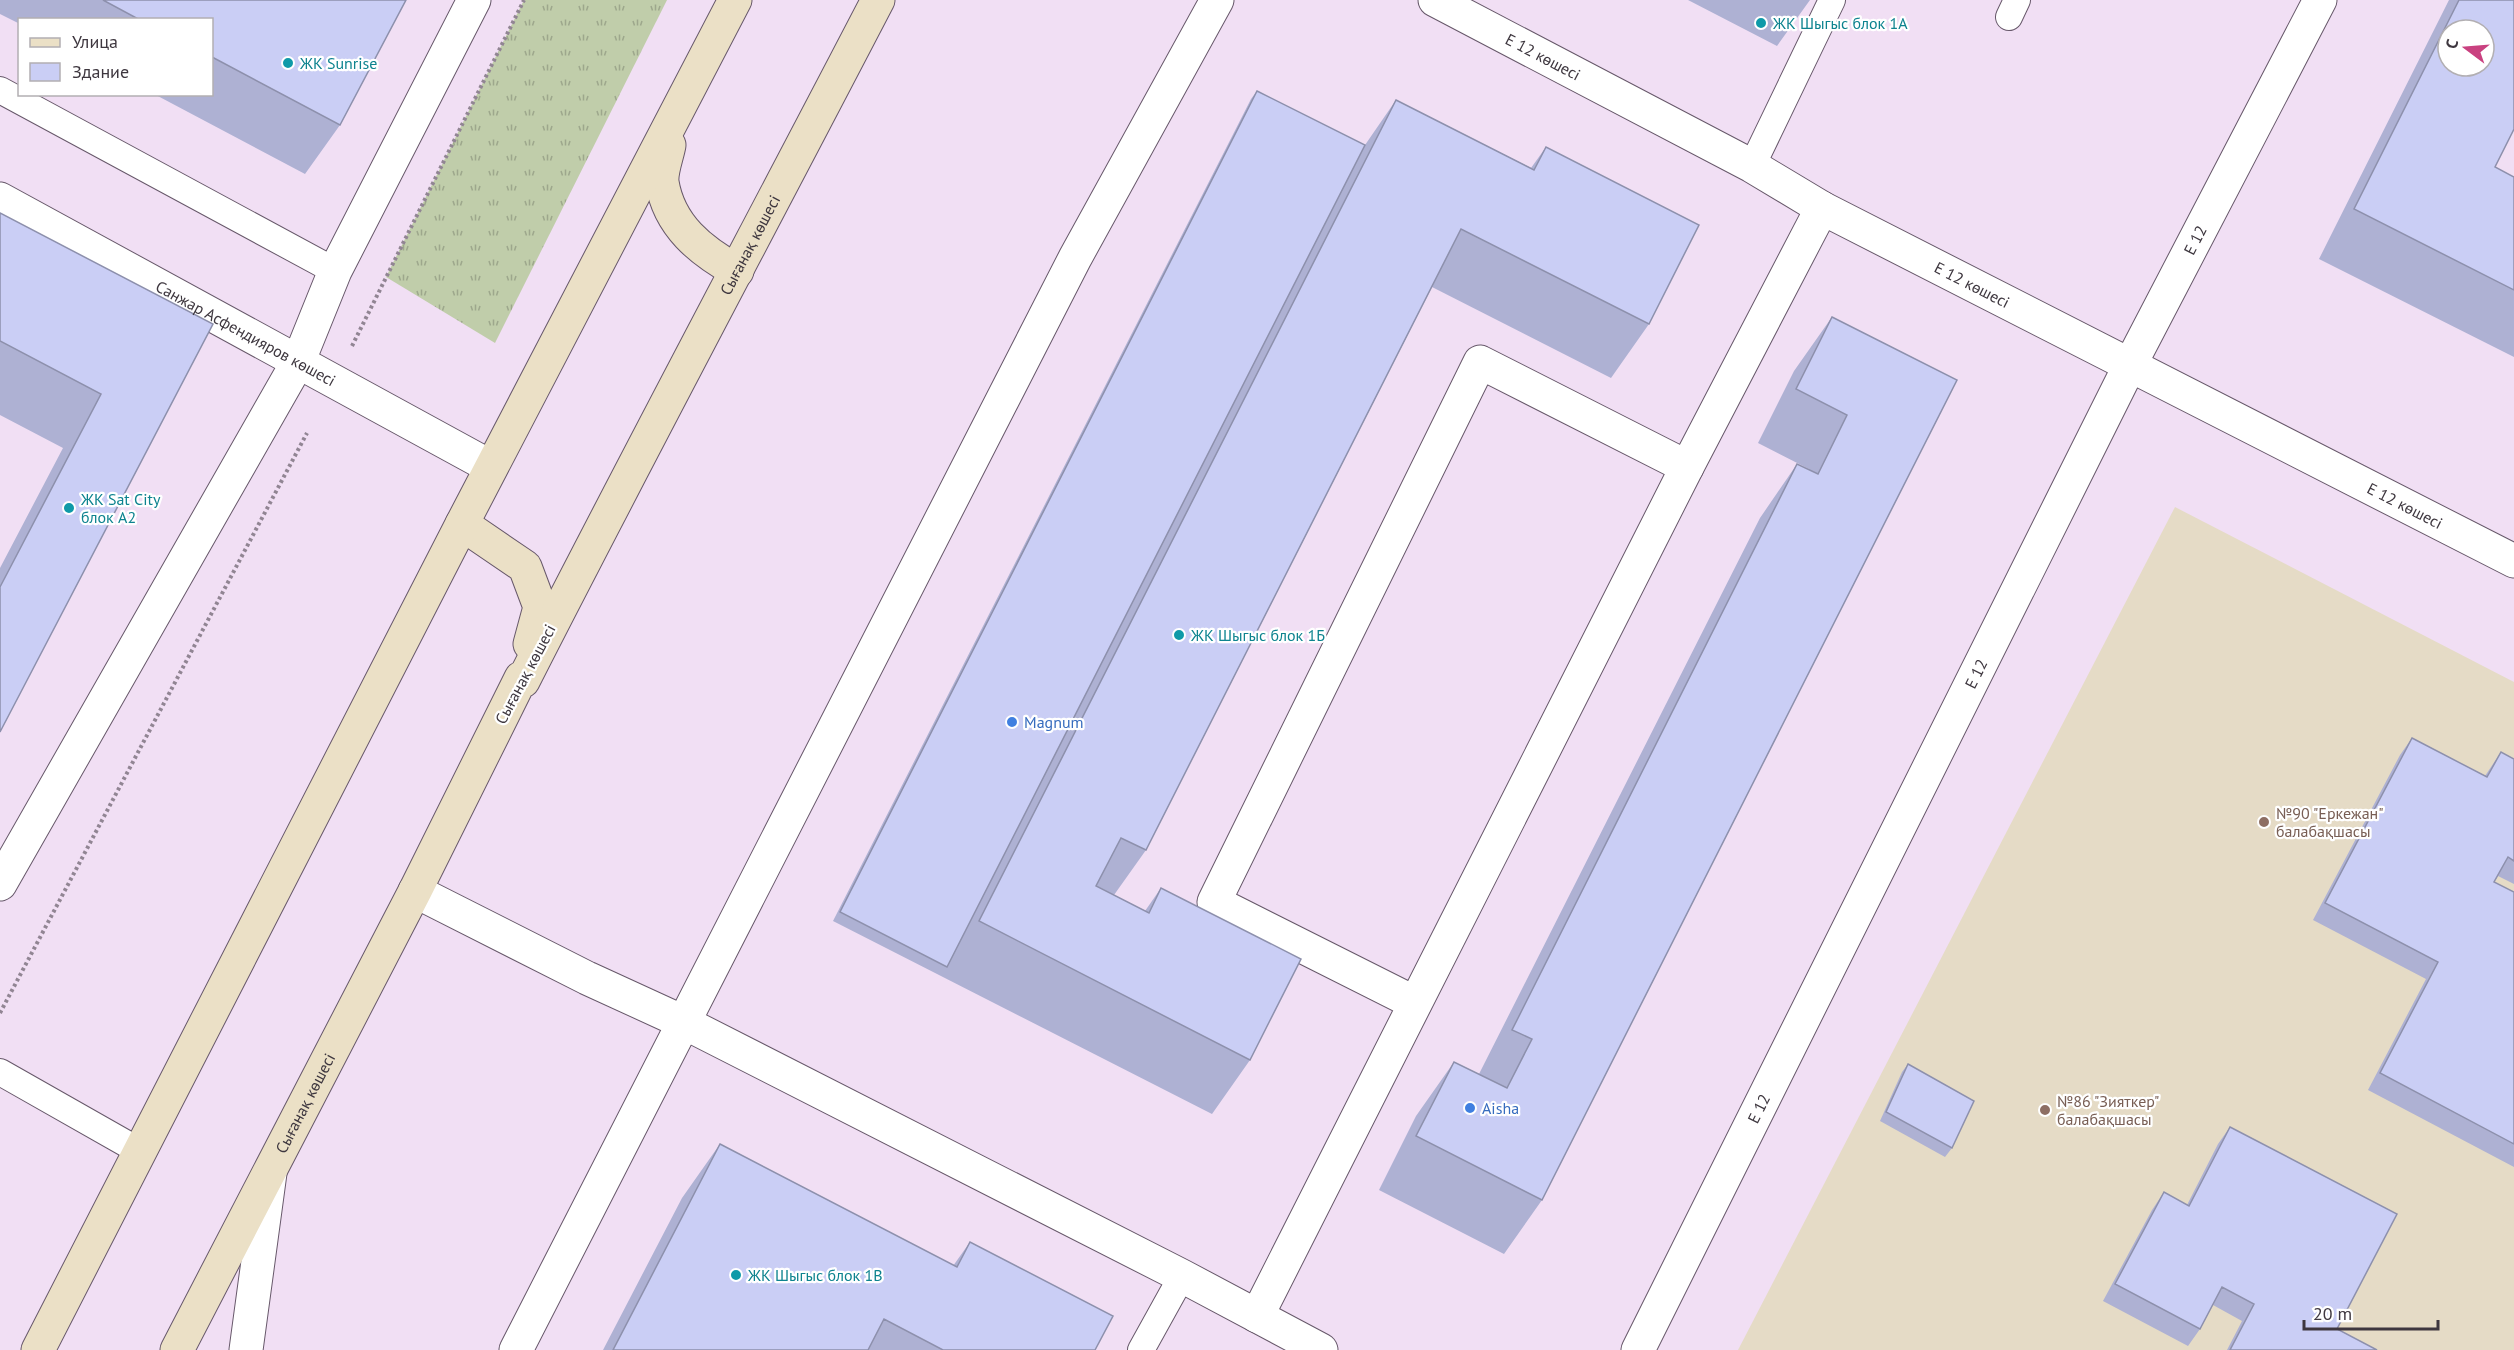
<svg xmlns="http://www.w3.org/2000/svg" width="2514" height="1350" font-family="'PT Sans',sans-serif">
<defs>
<pattern id="grass-tufts" width="24" height="20" patternUnits="userSpaceOnUse" patternTransform="scale(1.5)"><rect width="24" height="20" fill="#c0cdaa"/><path d="M3 7l-1-3M5 7V3M7 7l1-3M15 17l-1-3M17 17v-4M19 17l1-3" fill="none" stroke="#9da78c"/></pattern>
</defs>
<rect width="100%" height="100%" fill="#f1dff4"/>
<path fill="#e5dbc6" d="M2175 507 2514 682V1350H1738Z"/>
<path fill="url(#grass-tufts)" d="M524 0H667L495 343 386 277Z"/>
<g fill="none" stroke-linecap="round" stroke-linejoin="round">
<g stroke="#67586a" stroke-width="28">
<path id="lane" d="M2009 17 2017 0
M0 90 335 271
M1752 166 1832 0
M0 1072 141 1152
M1141 1350 1182 1276"/>
</g>
<g stroke="#67586a" stroke-width="35">
<g id="street">
<path id="s1" d="M1435 0 1752 166 1822 208 2514 561"/>
<path id="s2" d="M0 199 491 467"/>
<path d="M0 884 299 360 335 271 474 0"/>
<path d="M415 891 587 978 683 1022 1182 1276 1321 1350"/>
<path d="M1415 1003 1214 902 1480 362 1687 467"/>
<path d="M1257 1316 1687 467 1822 208"/>
<path d="M246 1350 270 1173"/>
<path d="M516 1350 1075 258 1217 0"/>
<path id="s3" d="M1638 1350 2131 363 2320 0"/>
</g>
</g>
<g stroke="#67586a" stroke-width="35">
<g id="secondary">
<path d="M669 145C667 156 661 171 662 182 669 226 701 251 737 271"/>
<path d="M462 524 525 567 540 607 530 644"/>
<path d="M38 1350 462 524 735 0"/>
<path id="s4" d="M177 1350 415 891 521 678 523 681C639 453 760 227 878 0"/>
</g>
</g>
<path stroke="#918593" stroke-width="4" stroke-dasharray="3 3" stroke-linecap="butt" d="M352 346 524 0
M0 1013 307 433"/>
<use href="#lane" stroke="#fff" stroke-width="26"/>
<use href="#street" stroke="#fff" stroke-width="33"/>
<use href="#secondary" stroke="#ebe0c6" stroke-width="33"/>
</g>
<path fill="#aeb1d3" d="M0 0H406L340 125 305 174 154 94H212V20H20V24L0 14Z
M1688 0H1810L1777 46Z
M2449 0H2514L2495 167 2514 177V357L2319 259Z
M1257 91 1365 145 1396 100 1531 168 1546 147 1649 324 1611 378 1432 287 1146 850 1114 895 1145 911 1161 888 1250 1060 1212 1114 833 921 1251 99Z
M0 213 213 324 0 732V568L63 448 0 415Z
M1832 317 1957 380 1542 1200 1504 1254 1379 1190 1416 1116 1454 1062 1479 1074 1760 518 1797 464 1809 470V469L1758 443 1794 371Z
M2412 738 2485 776 2501 752 2514 759V884L2498 876 2494 882 2514 892V1167L2368 1090 2426 979 2313 920 2400 755Z
M1908 1064 1952 1148 1945 1157 1880 1121 1902 1072Z
M2230 1127 2337 1329 2377 1350H2227L2242 1321 2213 1305 2200 1329 2188 1346 2103 1301 2152 1210 2164 1192 2187 1205 2218 1144Z
M720 1144 953 1266 970 1242 1095 1350H603L682 1198Z"/>
<path fill="#cacef5" stroke="#8d90ac" stroke-width="1.5" fill-rule="evenodd" d="M103 0H406L340 125 212 57V20H140Z
M2459 0H2514V129L2495 167 2514 177V290L2354 209ZM2448 30H2484V66H2448Z
M1257 91 1365 145 947 967 840 912Z
M1396 100 1534 170 1546 147 1699 225 1649 324 1461 229 1146 850 1121 838 1096 886 1149 913 1161 888 1301 959 1250 1060 979 921Z
M0 213 213 324 0 732V587L101 394 0 341Z
M1832 317 1957 380 1542 1200 1416 1136 1454 1062 1507 1088 1532 1039 1512 1030 1797 464 1818 474 1847 415 1796 389Z
M2412 738 2487 777 2501 752 2514 759V861L2508 857 2494 882 2514 892V1144L2380 1073 2438 962 2325 903Z
M1908 1064 1974 1101 1952 1148 1886 1112Z
M2230 1127 2397 1214 2337 1329 2377 1350H2230L2254 1304 2222 1287 2200 1329 2115 1284 2164 1192 2189 1206Z
M720 1144 957 1267 970 1242 1113 1316 1095 1350H943L884 1319 868 1350H613Z"/>
<g fill="#0f9aa8" stroke="#fff" stroke-width="2">
<circle cx="1761" cy="23" r="6"/>
<circle cx="288" cy="63" r="6"/>
<circle cx="69" cy="508" r="6"/>
<circle cx="1179" cy="635" r="6"/>
<circle cx="736" cy="1275" r="6"/>
</g>
<g fill="#3f7fe0" stroke="#fff" stroke-width="2">
<circle cx="1012" cy="722" r="6"/>
<circle cx="1470" cy="1108" r="6"/>
</g>
<g fill="#8d6e63" stroke="#fff" stroke-width="2">
<circle cx="2264" cy="822" r="6"/>
<circle cx="2045" cy="1110" r="6"/>
</g>
<g text-anchor="middle" stroke-width="4.5" stroke-linejoin="round" paint-order="stroke">
<g font-size="16" fill="#0d838f" stroke="#fff" text-anchor="start">
<text x="1773" y="29">ЖК Шыгыс блок 1А</text>
<text x="300" y="69">ЖК Sunrise</text>
<text x="81" y="505">ЖК Sat City<tspan x="81" dy="18">блок A2</tspan></text>
<text x="1191" y="641">ЖК Шыгыс блок 1Б</text>
<text x="748" y="1281">ЖК Шыгыс блок 1В</text>
</g>
<g font-size="16" fill="#3e373f" stroke="#fff">
<text dy="6" stroke="none"><textPath href="#s1" startOffset="122">Е 12 көшесі</textPath></text>
<text dy="6" stroke="none"><textPath href="#s3" startOffset="1242">E 12</textPath></text>
<text dy="6" stroke="none"><textPath href="#s4" startOffset="1250">Сығанақ көшесі</textPath></text>
<text dy="6" stroke="none"><textPath href="#s1" startOffset="608">Е 12 көшесі</textPath></text>
<text dy="6" stroke="none"><textPath href="#s2" startOffset="280">Санжар Асфендияров көшесі</textPath></text>
<text dy="6" stroke="none"><textPath href="#s1" startOffset="1094">Е 12 көшесі</textPath></text>
<text dy="6" stroke="none"><textPath href="#s3" startOffset="756">E 12</textPath></text>
<text transform="translate(525 674) rotate(-62)" y="6">Сығанақ көшесі</text>
<text dy="6" stroke="none"><textPath href="#s4" startOffset="278">Сығанақ көшесі</textPath></text>
<text dy="6" stroke="none"><textPath href="#s3" startOffset="270">E 12</textPath></text>
</g>
<g font-size="16" fill="#366cbe" stroke="#fff" text-anchor="start">
<text x="1024" y="728">Magnum</text>
<text x="1482" y="1114">Aisha</text>
</g>
<g font-size="16" fill="#785e54" stroke="#fff" text-anchor="start">
<text x="2276" y="819">№90 "Еркежан"<tspan x="2276" dy="18">балабақшасы</tspan></text>
<text x="2057" y="1107">№86 "Зияткер"<tspan x="2057" dy="18">балабақшасы</tspan></text>
</g>
</g>
<rect x="18" y="18" width="195" height="78" fill="#ffffff" stroke="#b2afb2" stroke-width="1.5"/>
<rect x="30" y="38" width="30" height="9" fill="#ebe0c6" stroke="#b2afb2" stroke-width="1.5"/>
<text x="72" y="48" font-size="18" fill="#3e373f">Улица</text>
<rect x="30" y="63" width="30" height="18" fill="#cacef5" stroke="#b2afb2" stroke-width="1.5"/>
<text x="72" y="78" font-size="18" fill="#3e373f">Здание</text>
<g transform="translate(2466 48) rotate(286)"><circle r="28" fill="#ffffff" stroke="#b2afb2" stroke-width="1.5"/>
<path d="M0-4.5L10 22L0 15L-10 22Z" fill="#c94180"/>
<text y="-9" font-size="16" font-weight="bold" text-anchor="middle" fill="#3e373f">С</text>
</g>
<path d="M2304 1320v9h134v-9" fill="none" stroke="#3e373f" stroke-width="3"/>
<text x="2313" y="1320" font-size="18" fill="#3e373f" stroke="#ffffff" stroke-width="4.5" paint-order="stroke">20 m</text>
</svg>
